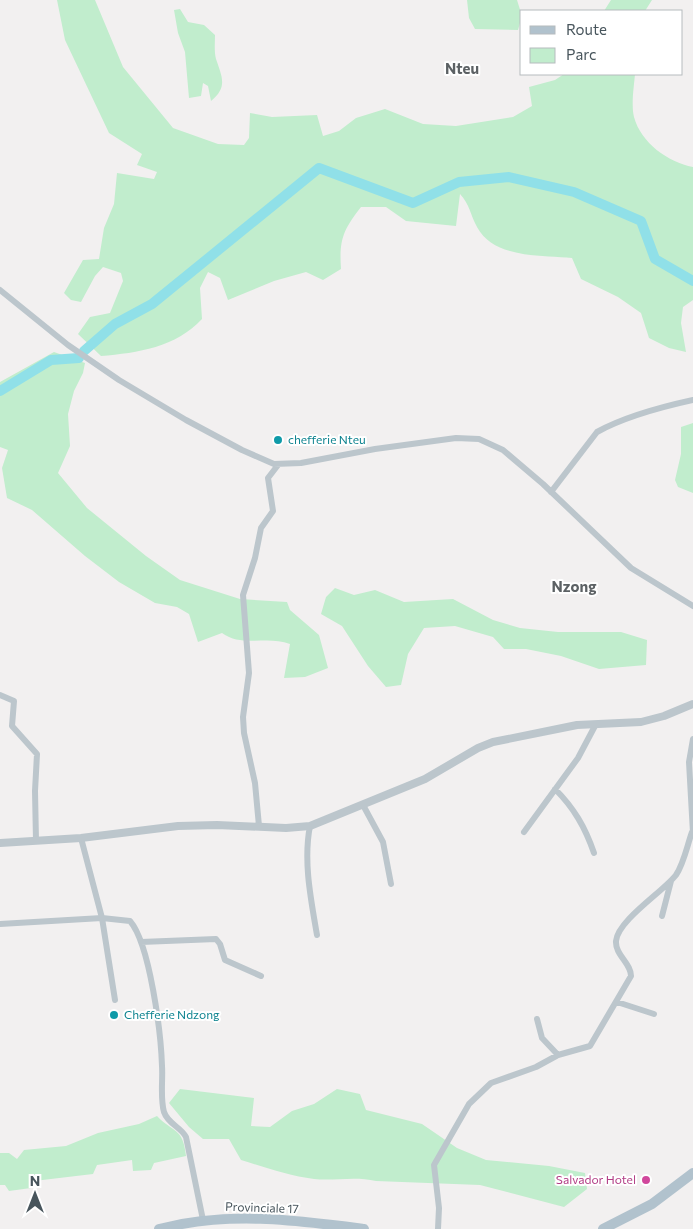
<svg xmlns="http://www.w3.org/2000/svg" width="693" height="1229" font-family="Commissioner,sans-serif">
<rect width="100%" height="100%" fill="#f2f0f0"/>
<path fill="#c1edcd" d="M57 0H95L123 67 173 128 218 144 244 145 249 138 250 113 272 117 317 115 323 136 339 131 356 118 385 109 423 124 456 126 513 117 532 106 529 87 555 80 564 74H635C634 86 631 105 634 117 641 143 668 162 693 167V300L683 307 681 323 686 352 669 348 649 338 641 313 618 297 581 279 572 258C542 255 494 259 477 227 470 214 470 205 460 194L456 226 406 221 386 207H361C343 230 339 240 341 269L323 280 306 272 274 281 228 300 220 278 208 272 200 288 202 319C176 347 138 353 101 356L78 334 90 317 110 313 123 281 121 273 103 267 95 276 81 302 71 300 64 293 83 260 99 259 104 228 114 204 117 173 154 179 157 172 137 165 142 154 109 133 65 40Z
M467 0H517L522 16 518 30 475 29 469 18Z
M611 0H652L645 11H604Z
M180 9 188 22 204 25 215 35C215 42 214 51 216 59 222 77 228 87 211 101L208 86 203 83 201 96 189 98 185 52 178 33 174 10Z
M54 352 85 363 83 373 74 391 68 414 70 446 58 473 87 508 146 556 180 580 240 599 287 602 290 610 319 635 328 668 305 677 284 678 290 644C266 635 243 648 222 633L198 642 189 614 177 607 155 603 119 582 85 556 32 510 7 498 2 468 8 450 0 447V382Z
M693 423V493L678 487 675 480 681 454V427Z
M335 588 354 595 375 590 404 602 453 599 493 620 520 628 558 632H621L647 640 646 665 599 669 561 656 526 649H504L493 637 455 626 424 628 408 654 401 685 386 687 368 666 342 626 321 614 326 597Z
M180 1089 254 1098 251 1126 270 1127 292 1111 314 1104 337 1089 360 1094 366 1110 422 1124 457 1148 486 1160 549 1166 585 1173 587 1189 564 1207 480 1185 376 1181C355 1176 335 1181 314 1179 289 1176 264 1167 241 1160L229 1139H203L189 1127 169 1103Z
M157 1116C173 1133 183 1127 186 1156L154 1163 151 1170 133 1171 132 1160 97 1165 93 1174 34 1181 31 1188 9 1191 5 1185H0V1153H9L17 1159 24 1150 66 1146 98 1133 139 1124Z"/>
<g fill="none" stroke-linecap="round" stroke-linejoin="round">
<path stroke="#90e0e8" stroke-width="10" d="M84 351 115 324 152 304 319 168 413 203 459 182 509 177 574 192 641 221 655 259 693 281
M0 391 51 360 79 358"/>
<path stroke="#bcc6cc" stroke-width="6" d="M0 290 68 345 119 380 186 420 242 450 274 464 301 463 375 449 456 438 479 439 503 450 543 484 631 568 693 606
M551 492 597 432C626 416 661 407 693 400
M0 695 14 701 12 726 37 754 35 791 36 841
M693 739 689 762 693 833
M555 789C574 808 585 827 594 853
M363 805 383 842 391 884
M259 826 255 783 244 733 243 717 249 673 243 595 255 558 261 528 273 511 268 478 278 465
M310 826C303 861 311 900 317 935
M524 832 578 758 596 724
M81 838 102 918 130 921C150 944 161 1034 162 1066 163 1080 160 1098 164 1112 168 1124 181 1127 186 1137L203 1220
M662 916 671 881
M0 924 102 918 115 1000
M141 942 216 939 220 944 225 960 261 976
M617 1002 654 1014
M537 1019 542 1038 558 1055
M438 1229 439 1208 434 1165 469 1104 491 1083 536 1067 558 1055 590 1046 631 976C631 963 615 955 616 941 618 920 664 891 676 875 684 863 687 846 692 832"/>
<path stroke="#bcc6cc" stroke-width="8" d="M0 843 81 838 178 826 217 825 286 828 310 826 425 779 478 748 493 742 577 725 641 722 664 716 693 704"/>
<path stroke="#b1c2cd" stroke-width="10" d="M159 1229C228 1211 295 1220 364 1229
M603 1229 652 1204 693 1173"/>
</g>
<g fill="#0f9aa8" stroke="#fff" stroke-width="2">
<circle cx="278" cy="440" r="5"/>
<circle cx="114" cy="1015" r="5"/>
</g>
<circle fill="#d1479c" stroke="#fff" stroke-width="2" cx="646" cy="1180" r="5"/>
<g text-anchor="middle" stroke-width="4" stroke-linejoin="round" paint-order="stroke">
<g font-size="12" fill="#0d838f" stroke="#fff" text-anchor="start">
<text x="288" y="444">chefferie Nteu</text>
<text x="124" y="1019">Chefferie Ndzong</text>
</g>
<g font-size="12" fill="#b23c85" stroke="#fff" text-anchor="end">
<text x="636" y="1184">Salvador Hotel</text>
</g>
<g font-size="12" fill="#48555c" stroke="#fff">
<text transform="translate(262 1208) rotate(2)" y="4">Provinciale 17</text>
</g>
<g font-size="15" font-weight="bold" fill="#5c6164" stroke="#fff">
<text x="462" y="74">Nteu</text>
<text x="574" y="592">Nzong</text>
</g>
</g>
<rect x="520" y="10" width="162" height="65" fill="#ffffff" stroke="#b6bbbe"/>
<rect x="530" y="26" width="25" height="8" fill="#b1c2cd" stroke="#b6bbbe"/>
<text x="566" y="35" font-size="15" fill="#48555c">Route</text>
<rect x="530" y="48" width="25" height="15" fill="#c1edcd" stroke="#b6bbbe"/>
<text x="566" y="60" font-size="15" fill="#48555c">Parc</text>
<g transform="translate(35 1194)" stroke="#ffffff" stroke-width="4" paint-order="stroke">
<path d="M0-4L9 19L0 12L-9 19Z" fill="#48555c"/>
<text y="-8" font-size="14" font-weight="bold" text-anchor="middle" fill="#48555c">N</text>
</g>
</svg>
